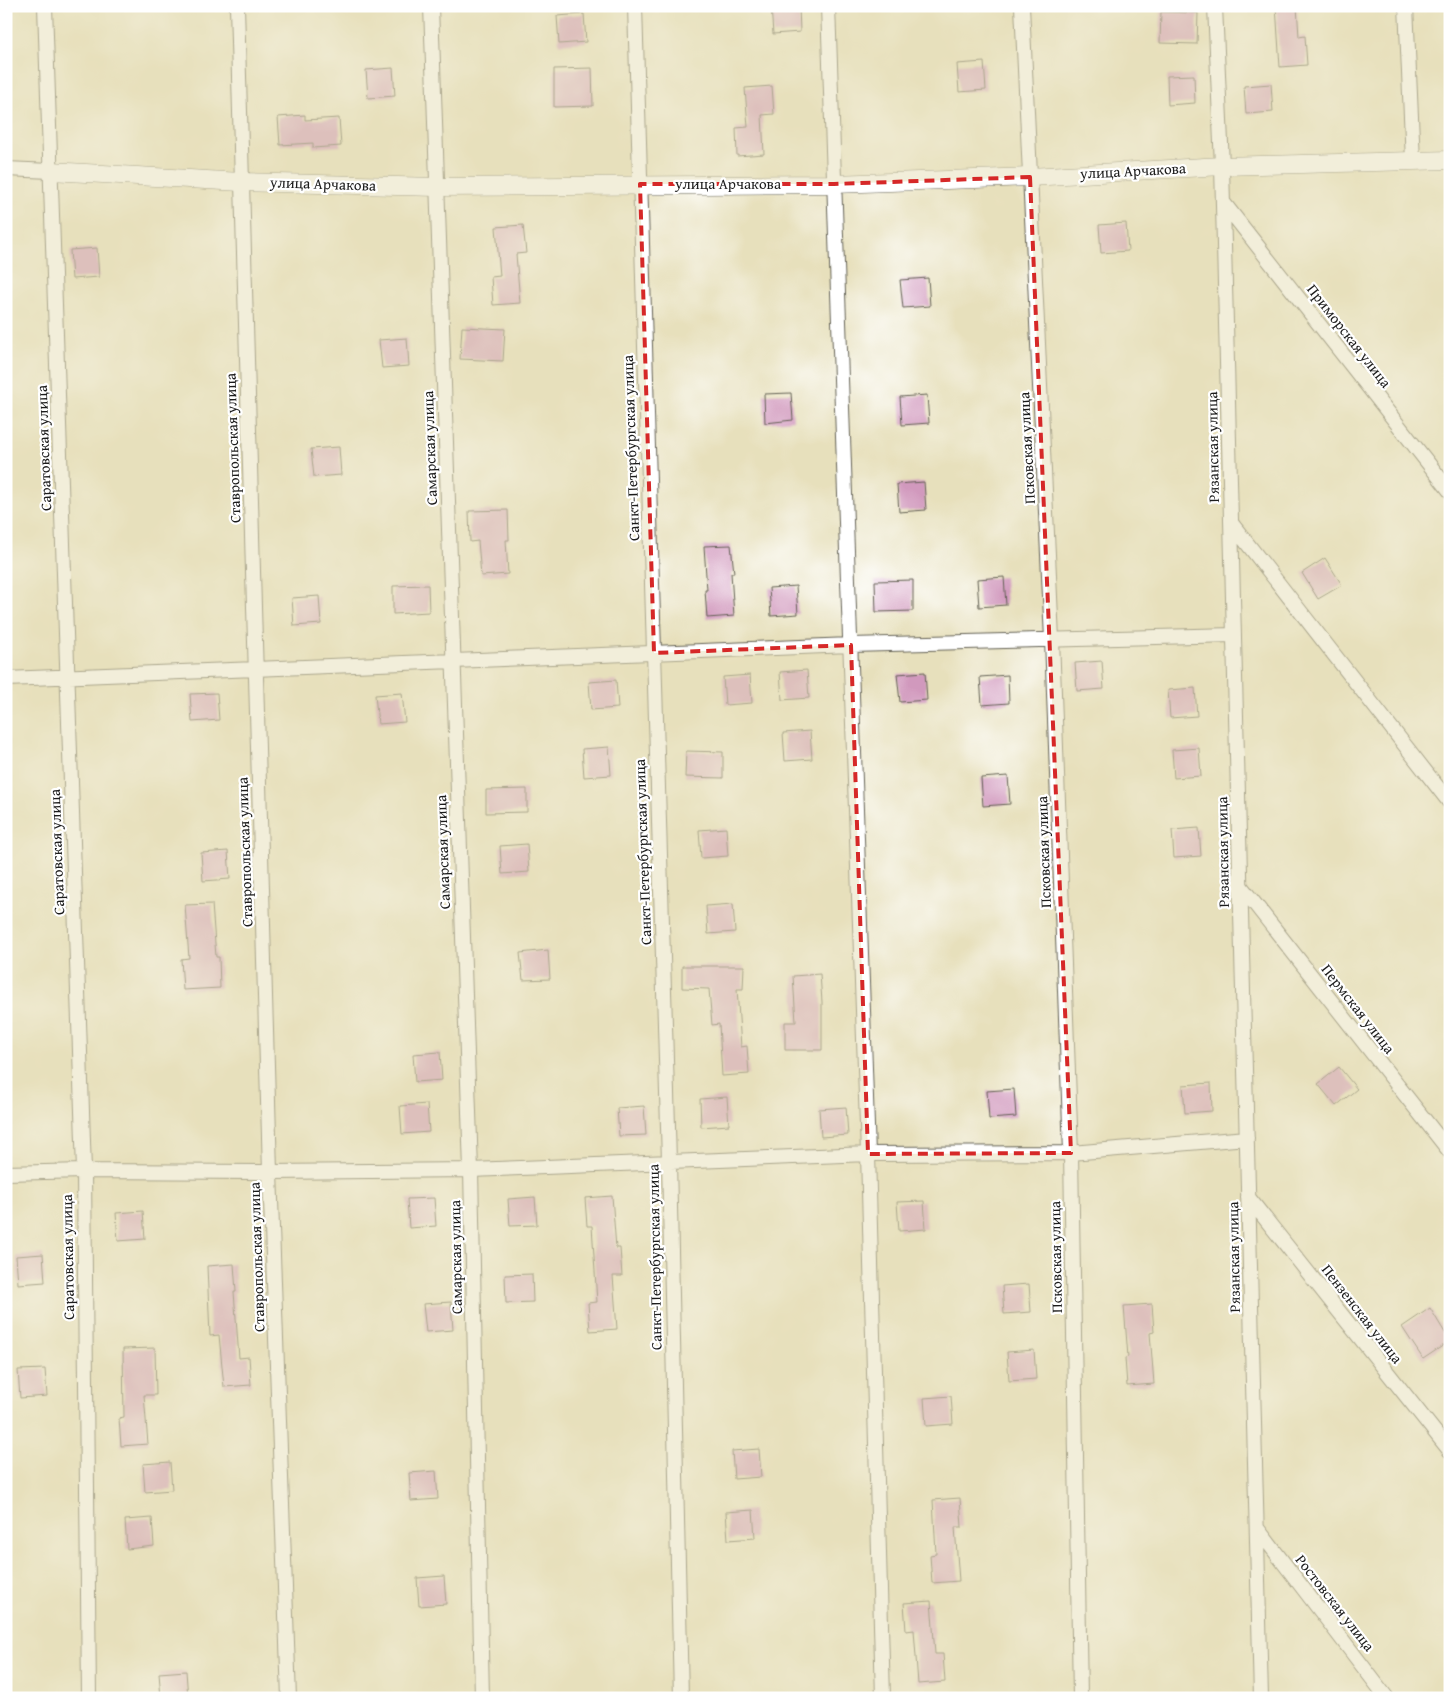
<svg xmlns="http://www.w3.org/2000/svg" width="1456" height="1704" font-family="'Gentium Book Plus',serif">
<rect width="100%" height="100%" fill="#fff"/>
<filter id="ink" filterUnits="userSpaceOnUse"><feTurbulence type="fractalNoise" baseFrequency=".02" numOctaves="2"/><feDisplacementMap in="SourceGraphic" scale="10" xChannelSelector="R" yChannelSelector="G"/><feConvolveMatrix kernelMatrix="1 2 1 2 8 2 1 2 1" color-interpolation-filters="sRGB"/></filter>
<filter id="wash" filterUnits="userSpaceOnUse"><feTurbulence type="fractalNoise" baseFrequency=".0096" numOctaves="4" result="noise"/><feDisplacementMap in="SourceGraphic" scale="20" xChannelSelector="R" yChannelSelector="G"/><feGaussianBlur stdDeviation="1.12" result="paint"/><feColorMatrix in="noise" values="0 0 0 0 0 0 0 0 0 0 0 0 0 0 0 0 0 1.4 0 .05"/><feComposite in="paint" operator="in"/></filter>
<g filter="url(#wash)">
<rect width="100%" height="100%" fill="#e7e0bc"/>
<g id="blocks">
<path fill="#d199bd" d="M771 6H799L800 32 773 34Z
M1276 6H1297L1299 37 1305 36 1307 65 1280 67Z
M1161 12 1198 13 1197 44 1160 43Z
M584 14 586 42 559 44 557 16Z
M984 62 986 90 959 92 957 64Z
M393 68 395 96 368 98 366 70Z
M592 68 593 106 554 107V69Z
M1194 75 1195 103 1168 105 1167 76Z
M1271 84 1273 112 1246 114 1244 86Z
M772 86 774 114 762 115 764 154 737 156 736 128 748 127 745 88Z
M305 115V120L339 118 341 146 313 148V143L280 145 278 117Z
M1126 223 1128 251 1101 253 1099 225Z
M523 225 526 253 516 254 520 303 493 305 491 277 500 276 496 227Z
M97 248 99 277 72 279 70 250Z
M928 278 930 306 903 308 900 280Z
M462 327 505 329 503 361 460 359Z
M407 338 409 366 382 368 379 340Z
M791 393 793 420 765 423 764 394Z
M927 395 929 423 902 425 900 397Z
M339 447 341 475 314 477 311 449Z
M924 482 926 510 899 512 897 484Z
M508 510 509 540H506L508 574 481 576 478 541 470 542 469 511Z
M731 545 734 573H731L734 616 707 618 705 590H707L704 546Z
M1325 558 1342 585 1318 599 1302 573Z
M1004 577 1006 605 979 607 977 579Z
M913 580V611L876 612 875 581Z
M428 585 429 612 393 614V586Z
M796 586 798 614 771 616 769 588Z
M319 596 321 624 294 626 292 598Z
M1102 661 1104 689 1077 691 1075 663Z
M807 670 809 698 782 700 780 672Z
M925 672 927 700 900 702 897 674Z
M750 675 752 703 725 705 723 677Z
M1008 675 1009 703 982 705 980 677Z
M616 680 618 708 591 710 589 682Z
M1195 688 1197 716 1170 718 1168 690Z
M217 693 219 720 192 722 190 694Z
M402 693 405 722 378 724 375 695Z
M810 731 812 759 785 761 783 733Z
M609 747 611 775 584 777 582 749Z
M1199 748 1201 776 1174 778 1172 750Z
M686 751 723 752V778L685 777Z
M1008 776 1010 804 983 806 981 778Z
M527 789V812L486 813V790Z
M726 828 728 856 701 858 699 830Z
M1199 828 1201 856 1174 858 1172 830Z
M527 844 529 872 502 874 500 846Z
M228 851 230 879 203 881 201 853Z
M212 904 216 957H219L220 988 183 990 181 959 189 958 185 905Z
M733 904 735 932 708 934 706 906Z
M548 950 550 979 523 980 520 953Z
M682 966H744L743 989H737L741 1047 747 1046 749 1074 722 1076 719 1024 712 1025 709 989 682 988Z
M820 974 822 1002V1050H785V1022H796L793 976Z
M440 1052 442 1080 415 1082 413 1054Z
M1339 1067 1357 1089 1336 1106 1318 1084Z
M1211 1083 1212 1111 1185 1113 1183 1085Z
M1014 1089 1016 1117 989 1119 987 1091Z
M727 1097 729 1125 701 1127 700 1099Z
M427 1104 429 1132 402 1134 400 1106Z
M644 1106 646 1135 619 1136 617 1108Z
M846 1107 848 1135 821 1137 819 1109Z
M612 1196 616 1248H620L622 1276H613L617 1329 590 1331 588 1303 597 1302 592 1226H587L585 1198Z
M535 1197 537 1225 510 1226 508 1199Z
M434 1198 436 1226 409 1228 407 1199Z
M924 1201 926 1229 899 1231 897 1202Z
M143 1211 145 1239 118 1241 116 1213Z
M43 1254 45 1282 18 1284 16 1256Z
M234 1264 236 1292H234L239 1358 249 1357 251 1385 224 1387 219 1335 210 1336 207 1266Z
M532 1274 533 1302 506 1303 505 1275Z
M1029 1284 1031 1312 1004 1314 1002 1286Z
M451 1302 453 1330 426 1332 423 1304Z
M1152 1304 1154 1332 1150 1333 1154 1384 1127 1386 1125 1358 1128 1357 1124 1306Z
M1430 1308 1450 1341 1423 1359 1402 1327Z
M155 1348 156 1395H144L148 1444 121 1446 119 1418 124 1417 123 1349Z
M1034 1350 1036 1379 1009 1381 1007 1352Z
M45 1369 47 1396 20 1398 18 1370Z
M951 1396 953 1424 926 1426 924 1398Z
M759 1449 761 1477 734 1479 732 1451Z
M170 1462 172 1490 145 1492 143 1464Z
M436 1471 438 1499 411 1501 409 1473Z
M960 1498 962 1527H955L959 1581 932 1583 930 1555 936 1554 933 1500Z
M753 1510 755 1538 728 1540 726 1512Z
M152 1518 154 1546 127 1549 125 1520Z
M444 1576 446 1604 419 1606 417 1578Z
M931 1601 935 1654H943L945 1682 918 1684 914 1630 906 1631 904 1603Z
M186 1671 188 1698H161L159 1673Z"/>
</g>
</g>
<g filter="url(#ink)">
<use href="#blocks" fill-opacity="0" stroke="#636154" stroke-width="1"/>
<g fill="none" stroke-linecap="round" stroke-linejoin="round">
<g stroke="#636154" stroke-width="16">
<path id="minor" d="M45 6 84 1171 89 1698
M237 6 270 1172 289 1698
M431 6 471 1170 482 1698
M635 6 669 1161 681 1698
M828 6 868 1154 883 1698
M1022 6 1052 639 1071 1153 1080 1698
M1215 6 1222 166 1261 1698
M1406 6 1413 161
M6 169 51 171
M1223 202 1450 491
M1232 524 1450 803
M6 679 851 645 1234 635
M1240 885 1450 1152
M6 1173 84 1171 270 1172 471 1170 868 1154 1071 1153 1247 1138
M1248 1197 1450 1451
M1257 1528 1387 1698"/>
</g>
<g stroke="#636154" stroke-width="19">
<path id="tertiary" d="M51 171 241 182 437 187 834 184 1030 177 1222 166 1450 160"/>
</g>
<use href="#minor" stroke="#fff" stroke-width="14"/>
<use href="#tertiary" stroke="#fff" stroke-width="18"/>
</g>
</g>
<path d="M0 0H1456V1704H0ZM1030 177 1071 1153 868 1154 851 645 654 653 640 184H834Z" fill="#e7e0bc" fill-opacity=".55" fill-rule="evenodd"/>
<path fill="none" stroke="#d62828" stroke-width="4" stroke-dasharray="10 6" stroke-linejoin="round" d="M1030 177 1071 1153 868 1154 851 645 654 653 640 184H834Z"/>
<g text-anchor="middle" stroke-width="4.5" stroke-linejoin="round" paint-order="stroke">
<g font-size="15" fill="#1c1c1c" stroke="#fff">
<text transform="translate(1133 171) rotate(-3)" y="5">улица Арчакова</text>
<text transform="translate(323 184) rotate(2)" y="5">улица Арчакова</text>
<text x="728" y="189">улица Арчакова</text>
<text transform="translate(1349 336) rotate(52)" y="5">Приморская улица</text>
<text transform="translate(1213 447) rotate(-91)" y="5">Рязанская улица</text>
<text transform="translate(44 448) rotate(-92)" y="5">Саратовская улица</text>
<text transform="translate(233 448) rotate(-92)" y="5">Ставропольская улица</text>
<text transform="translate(430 448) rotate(-92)" y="5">Самарская улица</text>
<text transform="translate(631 448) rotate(-92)" y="5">Санкт-Петербургская улица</text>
<text transform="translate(1027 448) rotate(-93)" y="5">Псковская улица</text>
<text transform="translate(57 852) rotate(-92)" y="5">Саратовская улица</text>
<text transform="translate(245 852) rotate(-92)" y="5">Ставропольская улица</text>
<text transform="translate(443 852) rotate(-92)" y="5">Самарская улица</text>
<text transform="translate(643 852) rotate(-92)" y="5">Санкт-Петербургская улица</text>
<text transform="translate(1044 852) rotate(-92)" y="5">Псковская улица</text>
<text transform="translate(1223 852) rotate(-91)" y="5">Рязанская улица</text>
<text transform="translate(1358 1009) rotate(52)" y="5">Пермская улица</text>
<text transform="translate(68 1257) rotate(-91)" y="5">Саратовская улица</text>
<text transform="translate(257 1257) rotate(-92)" y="5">Ставропольская улица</text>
<text transform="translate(456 1257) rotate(-91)" y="5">Самарская улица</text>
<text transform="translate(655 1257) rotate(-91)" y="5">Санкт-Петербургская улица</text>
<text transform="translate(1056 1257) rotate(-91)" y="5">Псковская улица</text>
<text transform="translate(1234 1257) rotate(-91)" y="5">Рязанская улица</text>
<text transform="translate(1362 1314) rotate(52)" y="5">Пензенская улица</text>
<text transform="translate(1335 1603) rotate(52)" y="5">Ростовская улица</text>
</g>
</g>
<rect width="1456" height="1704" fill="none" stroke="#fff" stroke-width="25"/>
</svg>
